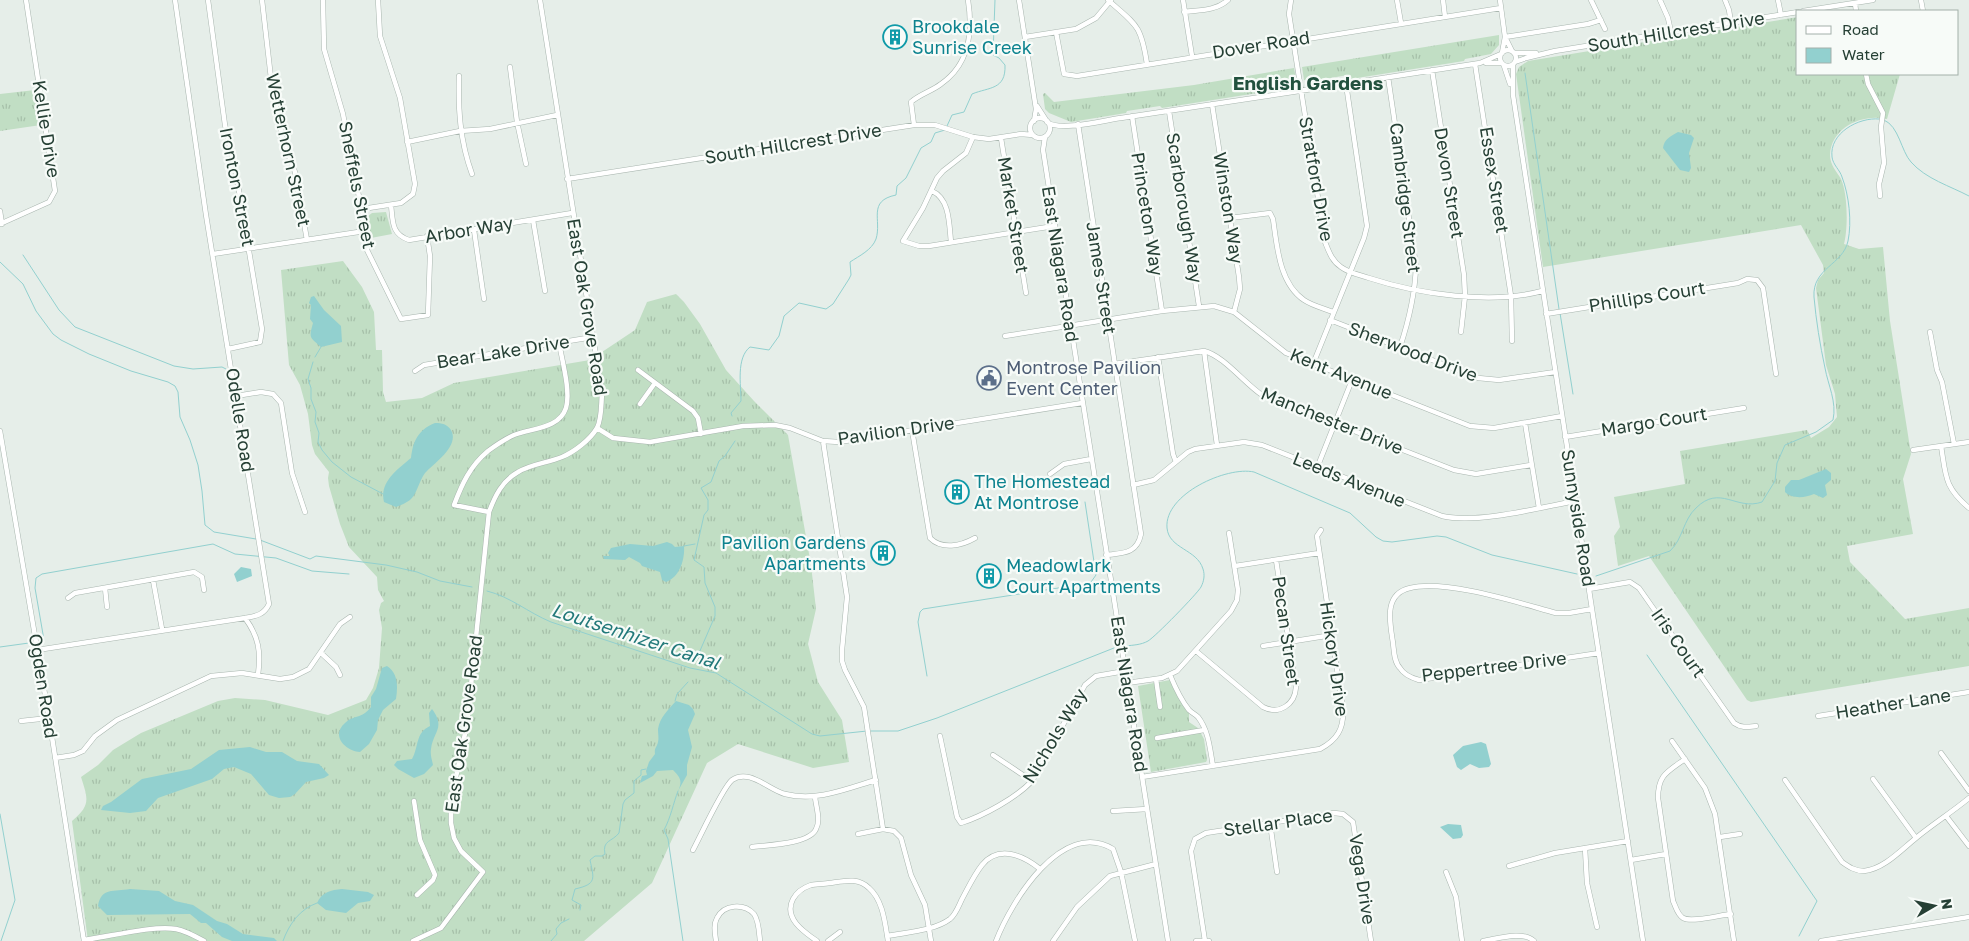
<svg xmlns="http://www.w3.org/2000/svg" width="1969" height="941" font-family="'Golos Text',sans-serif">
<defs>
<pattern id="grass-tufts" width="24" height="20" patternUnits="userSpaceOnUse" patternTransform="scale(1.25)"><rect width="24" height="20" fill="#c1dec4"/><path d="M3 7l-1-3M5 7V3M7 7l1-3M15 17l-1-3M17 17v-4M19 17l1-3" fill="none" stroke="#a6c0a9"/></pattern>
</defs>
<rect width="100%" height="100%" fill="#e6eee9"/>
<path fill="url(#grass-tufts)" d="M1798 17V74H1900L1887 119C1863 113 1831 127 1830 155 1830 165 1837 172 1841 179 1848 194 1848 229 1844 244L1859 249 1883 247 1890 321 1911 454 1903 479 1913 534 1847 546 1850 562 1905 619 1969 608V666L1751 702 1747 700 1649 556 1618 566 1614 536 1620 527 1614 497 1685 484 1680 451 1807 430 1811 438 1829 427 1837 417 1835 394 1826 365 1816 288 1818 280 1824 273 1823 265 1801 225 1543 267 1516 74 1519 67 1528 61Z
M1499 35V45L1491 54 1465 59 1464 61 1351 79 1348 75 1313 81 1304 80 1302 67Z
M1294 68 1297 84 1295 87 1162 108 1160 106 1127 111 1126 113 1071 122 1049 113 1045 109 1043 94 1045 93 1054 102 1194 85Z
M35 90 41 125 0 131V94Z
M386 212 392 234 371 238 368 216 372 213Z
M343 261 362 287 374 312 376 350H382L383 392 386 402 422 398 454 383 590 360 635 330 647 302 676 294 684 302 700 324 726 370 754 401 788 435 811 565 816 609 808 644 818 682 842 720 849 762 813 768 738 744 707 763 652 883 584 941H88L72 821C91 805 88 799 81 777L98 765 113 750 141 733 218 701 235 698 265 700 328 715 366 700 373 688 379 668 382 628 379 610 381 603 384 601 378 590 377 577 349 547 340 524 329 486 328 478 329 472 315 454 312 445 308 414 300 385 289 365 281 270Z
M1170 680 1189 712V722L1198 728 1204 739 1207 760 1206 762 1151 772 1138 686Z"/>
<path fill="#92d0cf" d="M1678 132 1691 135 1694 138 1689 153 1691 168 1689 172 1680 170 1663 148C1664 139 1671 136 1678 132Z
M314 296 324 310 341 326 342 342 321 347C309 337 309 338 313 323L310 319 311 305 309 303 311 297Z
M435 423C442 423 447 424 451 430 460 446 434 463 425 473 419 481 417 494 410 500 406 503 401 505 396 507L384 502C379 482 398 469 411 458 413 441 418 430 435 423Z
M1826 469 1831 473V480L1825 485 1827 495 1823 498 1814 494C1805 498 1792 499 1785 492V487L1791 480H1799Z
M667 542 672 544 675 547 684 546C685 559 680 577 666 582L662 580 660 572 642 566 640 563 629 557 625 560 604 559 603 556H610L608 553 611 548 630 544 653 546Z
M241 567 251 569 252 576 237 582 234 574Z
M387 666C398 673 398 686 396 699L383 710 378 720 377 730 369 744 360 752C346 751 330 736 345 723 353 715 362 719 371 707V697L376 689 382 668Z
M676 701 689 705 693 709 695 714 688 730 692 747 687 765V775L678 791C683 781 680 777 673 770L657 771 653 776 640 783 642 776 647 775 646 771 649 762 655 754C654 748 657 747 658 742 659 738 658 734 658 729 660 717 668 710 676 701Z
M432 709C446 728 433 732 431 749 430 755 432 760 433 765L424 774 414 778 398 769 394 765 397 761 412 759C419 747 415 733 430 726L429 713Z
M1481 742 1486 744 1491 764 1489 767 1479 768 1470 764 1461 770 1457 767 1453 755 1463 746Z
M250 747 266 752H282L297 761 319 764 329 775 324 778 306 782 295 794 290 797 279 798 269 795 251 774 234 767 224 769 212 779 158 798 146 811 130 813 101 810 103 806 111 802 142 779 191 769 219 750Z
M1448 824 1461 825 1463 835 1461 838 1453 839 1440 827Z
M130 889 159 891 175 901 193 905 217 921 227 924 243 934 274 938 277 941H232L222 937 206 923H201L190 914 107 915 98 906C101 887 114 892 130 889Z
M342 889 368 892 374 895 370 901 358 903 346 913 326 910 317 903C322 892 331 890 342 889Z"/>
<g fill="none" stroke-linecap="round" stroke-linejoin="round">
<path stroke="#92d0cf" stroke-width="1" d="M1525 73 1559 309
M1884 120C1899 126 1901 151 1911 162 1926 179 1950 186 1969 196
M947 126 952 115 964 112 972 94C989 87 1006 90 1005 65L999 58 993 55 995 0
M23 255 59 310 75 327 174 366 193 369 222 367 226 369
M0 262 23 284 36 311 53 334 61 340 89 354 131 371 168 382 175 386 178 392 180 417 190 440 198 465 202 491 205 525 214 532 256 539
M1560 313 1573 394
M315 357 321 347
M313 362 308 379 311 388V399L316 412 315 422 319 433 318 442 322 450 332 462 351 477 383 494
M732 416 731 413 741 401C741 385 736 358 750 347L769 350 779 336 784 316 799 303 826 309 833 304 849 279 851 275 850 262C859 256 872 250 876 239 882 220 867 201 896 195L897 186 906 178 921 148 931 142 935 133 945 130
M260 540 310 559 316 556 386 565 417 572 440 581 472 587
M684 546 695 544
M1596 576 1670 551C1683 539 1683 520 1696 508 1720 484 1736 511 1762 502L1775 481 1777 463 1785 445 1816 432 1833 420C1837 402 1828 385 1825 368 1820 345 1816 320 1814 297 1812 268 1843 265 1848 241 1852 222 1849 195 1842 177 1840 170 1833 165 1832 157 1829 133 1859 117 1879 119
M487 591C511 597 527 612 551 622L690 668 716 673 812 734 820 736 867 731
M44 640 35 588 36 578 42 574 213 544 235 554 276 558 312 571 349 574
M1126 646C1133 645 1141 645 1148 641 1155 637 1197 594 1201 587 1204 581 1205 575 1203 569 1197 549 1169 549 1167 528 1164 494 1227 466 1254 472L1350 513 1376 537 1383 541 1392 542 1437 536 1446 537 1492 555 1577 574
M0 647 29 643
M1647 655 1817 901 1799 936
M696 660 715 616V607L705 583 704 567 694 560 704 515 708 510V500L701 488 711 482 719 461 725 456 735 441
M927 676 918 622 920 612 923 609 1084 584 1091 582 1096 575 1085 502
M675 701 677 694 688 682
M871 731H898L937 718 1114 648
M678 791C673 804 671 817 664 830L668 839 683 941
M0 814 15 900 1 941
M580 910 581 905 572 900 575 889C597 884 594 879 590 860L595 856H602L605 854C602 840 612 842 619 833L623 804 625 800 634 793V781L641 775V770L646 769
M283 941C289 924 300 909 317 903
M551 941 557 934 556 929 561 923 569 919"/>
<g stroke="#a9b6af" stroke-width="5.5">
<path id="minor" d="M208 0 225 125 237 179 262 329 260 342 228 349
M262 0 272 87 283 141 295 172 307 240
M323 0 324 49 343 114 353 171 362 209 367 250 401 319 428 315 430 256 427 236
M1019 0 1036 109 1034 121
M1108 0C1136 25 1141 24 1147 64
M1183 0 1192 56
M1291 0 1289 14 1325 242C1329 252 1332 261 1341 267 1349 273 1360 275 1369 278 1418 294 1492 305 1542 291
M1397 0 1401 23
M1443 0 1445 17
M1500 0 1505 37 1512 51
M1591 0 1605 29
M1660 0 1668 18 1671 32
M1725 0 1729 10 1731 23
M1778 0 1781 15
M1921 0 1923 11
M1855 3 1856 11
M1803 11 1873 0
M1184 12C1199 10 1216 11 1228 0
M1056 32 1064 74 1077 76 1501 8
M1025 37 1076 29 1096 18 1111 0
M1505 37 1588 24 1601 20
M1500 58a8 8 0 1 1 16 0a8 8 0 1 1-16 0Z
M1502 53 1505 37
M1514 53H1536
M1515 62 1526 58 1555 51 1798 12
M1486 63H1501
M1475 64 1511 296 1512 341
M1513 65V95L1643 941
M1504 66 1510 84
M510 67 517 122 526 164
M1432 70 1464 275 1465 296 1461 332
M1866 74 1868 84 1883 113 1881 127 1884 163 1879 184 1880 196
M459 76C458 110 460 141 472 174
M1388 77 1416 266C1415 295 1409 320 1400 347
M1212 104 1239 277 1240 289 1234 312
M1037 106 1046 120
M1169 111 1199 306
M1132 116 1162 311
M1030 128a10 10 0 1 1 20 0a10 10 0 1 1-20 0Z
M1047 122C1059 132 1105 120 1121 118 1241 100 1360 82 1480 63L1501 54
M1078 124 1141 534C1137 554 1123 553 1106 555
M914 125 911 102C920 94 932 91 941 84 970 64 973 32 968 0
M973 137 966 153 943 171 937 178 923 208 903 241 919 246H929L1054 226
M1045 137 1043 150 1168 941
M1001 138 1026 293
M407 142 460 131 490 129 557 115
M567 179 914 125H935L973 137 989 139 1021 134 1033 135
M932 191C950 199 949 224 951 242
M391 205C393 221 391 234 409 240L572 213
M362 209 401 203 413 194 415 184 400 98 380 36 378 0
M0 211 2 224
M1230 218 1270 213 1273 219C1277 246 1279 283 1304 300 1313 306 1323 308 1333 312
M533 220 545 291
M0 224 49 202 55 191 26 0
M474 230 484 299
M213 254 365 231
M1546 314 1738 283 1747 279 1757 280 1763 288 1776 374
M1330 320 1478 378 1499 380 1555 372
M1930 332 1937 370 1942 382 1954 444
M1005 336 1162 311 1214 306 1234 312 1286 353 1470 426 1494 428 1562 416
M1204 351 1217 445
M1158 357 1173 454 1176 462
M1114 364 1204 351C1224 356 1244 383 1262 395L1454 470 1476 474 1531 465
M1313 364 1364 238 1367 226 1346 84
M638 370 693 411 698 418 701 434
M415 371 424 365 593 337
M236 396 261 392 273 394 281 403 292 473 305 512
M640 404 655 383
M1525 423 1539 508
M597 428 613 438 650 442 743 426 775 425 790 428 823 441 839 442 1082 403
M912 430 930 538C942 550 961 546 975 538
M0 431 49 718 84 941
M1565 437 1744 408
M823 441 847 597 842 650V661L845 670 864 707 883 829
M1941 446C1946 476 1944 487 1969 508
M1913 450 1969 442
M1317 468 1352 380
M1050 474 1064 464 1091 459
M1133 485 1154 480 1188 452 1195 449 1244 442 1262 445 1442 516C1477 524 1538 508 1575 501
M489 512 454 505C462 484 470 466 488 451 496 445 505 439 514 435 532 428 559 429 566 408 571 392 562 360 559 343
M1235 566 1319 553
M153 580 162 629
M105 588 107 607
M1589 589 1630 582 1639 588 1734 723C1741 728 1747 727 1756 726
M68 598 75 593 194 572 202 577 204 590
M1592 609 1569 613H1556C1519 603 1446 579 1410 588 1383 594 1390 623 1393 643 1394 651 1394 662 1400 668 1404 675 1412 678 1419 680L1599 653
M245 618C259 637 261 652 258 675
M1263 646 1332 635
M37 650 245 618C256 616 264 615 269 604L206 215 175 0
M1196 651 1263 707C1279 715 1295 705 1296 687L1276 560
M321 653 336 667 340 675
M1170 675C1175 687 1181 700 1189 710 1192 713 1195 714 1198 717 1209 731 1210 750 1213 766
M1156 679 1160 707
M1127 683 1162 678 1177 671 1231 611 1237 600 1238 590 1229 533
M1818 716 1969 692
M21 721 49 718
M940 736 957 817 961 823C983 816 1016 798 1032 781L1085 685 1096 676 1125 671
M1157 738 1204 730
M1672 741 1705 788 1715 814 1734 941
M1941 753 1969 791
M993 755 1032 781
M55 758 74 755 83 751 95 736 117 720 211 676 242 673 280 679 293 677 309 669 340 624 350 617
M1685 759C1667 772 1658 775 1658 798L1673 901C1676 907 1677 914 1683 918 1692 923 1720 915 1731 914
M1142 777 1320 749C1337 740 1344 729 1343 709L1317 536 1321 530
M1873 779 1916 838
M1785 780 1842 862C1849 867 1855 871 1864 871 1884 869 1901 850 1916 838 1933 824 1952 812 1969 798
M414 801 420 840 435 875 433 880 417 895
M1113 811 1147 809
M1946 816 1969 846
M1270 823 1277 872
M858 834 883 829 894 831 901 838 911 875 925 905 931 941
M1720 837 1740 834
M752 847C767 845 810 844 816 829 821 820 816 807 815 797
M1585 848 1587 883 1597 927
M693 850C700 837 723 787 732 780 749 768 769 790 785 794 816 802 846 789 876 780
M1631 860 1666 854
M1509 866 1555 853 1628 841
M1446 872 1456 897 1462 941
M887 936C907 932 934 931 950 919 956 914 959 905 962 899 968 888 974 875 982 865 999 844 1024 856 1040 869
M84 940C108 937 153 925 176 929 186 931 195 936 204 941
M413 941 441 928 483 872 461 851 454 838 451 823V801L467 724 489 512C495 496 502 481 518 472 531 464 547 463 562 457 574 452 590 440 597 428 602 418 601 404 602 394L540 0
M716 941C715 933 713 925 717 918 724 904 744 903 754 914 759 921 759 933 760 941
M817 941C804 932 783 918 793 899 797 892 802 888 811 885 816 884 823 884 830 883 844 881 858 877 869 888 883 900 885 923 888 941
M828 941 840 932
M996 941C1011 902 1062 818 1113 849L1121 872 1135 941
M1053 941 1077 907 1110 876 1156 864
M1196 941H1209
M1205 941 1191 851 1195 839 1206 833 1334 813 1343 814 1353 822 1371 941
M1483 941C1497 939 1522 930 1534 941
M1821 941 1969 917"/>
</g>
<use href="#minor" stroke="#fff" stroke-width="4.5"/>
</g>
<defs>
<g id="building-ring" transform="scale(1.25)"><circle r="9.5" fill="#f7fbf8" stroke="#0f9aa8" stroke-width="1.5"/><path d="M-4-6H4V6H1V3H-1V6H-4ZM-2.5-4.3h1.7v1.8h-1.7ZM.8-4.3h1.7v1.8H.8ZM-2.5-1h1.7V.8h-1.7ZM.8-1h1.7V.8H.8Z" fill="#0f9aa8"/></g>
<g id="civic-ring" transform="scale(1.25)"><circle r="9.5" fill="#f7fbf8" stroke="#5c6f8a" stroke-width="1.5"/><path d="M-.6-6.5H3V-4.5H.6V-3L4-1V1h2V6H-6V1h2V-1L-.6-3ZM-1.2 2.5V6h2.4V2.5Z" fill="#5c6f8a"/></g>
</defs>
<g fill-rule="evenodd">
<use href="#building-ring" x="895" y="37"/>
<use href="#civic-ring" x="989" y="378"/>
<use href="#building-ring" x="957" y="492"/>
<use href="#building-ring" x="883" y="553"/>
<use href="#building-ring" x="989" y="576"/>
</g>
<g text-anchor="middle" stroke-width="4.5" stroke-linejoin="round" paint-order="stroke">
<g font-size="18" fill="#0d838f" stroke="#f7fbf8" text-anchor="start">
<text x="912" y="33">Brookdale<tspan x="912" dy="21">Sunrise Creek</tspan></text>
<text x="974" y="488">The Homestead<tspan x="974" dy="21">At Montrose</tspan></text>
<text x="866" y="549" text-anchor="end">Pavilion Gardens<tspan x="866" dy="21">Apartments</tspan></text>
<text x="1006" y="572">Meadowlark<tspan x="1006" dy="21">Court Apartments</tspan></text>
</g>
<g font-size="18" fill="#264035" stroke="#f7fbf8">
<text transform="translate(1676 32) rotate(-9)" y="6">South Hillcrest Drive</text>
<text transform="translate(1261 45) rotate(-9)" y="6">Dover Road</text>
<text transform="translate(46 129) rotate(81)" y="6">Kellie Drive</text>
<text transform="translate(793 144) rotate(-9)" y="6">South Hillcrest Drive</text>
<text transform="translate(288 150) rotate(78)" y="6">Wetterhorn Street</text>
<text transform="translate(1316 179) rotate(80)" y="6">Stratford Drive</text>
<text transform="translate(1494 180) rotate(81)" y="6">Essex Street</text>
<text transform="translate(1449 183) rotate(81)" y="6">Devon Street</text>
<text transform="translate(357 185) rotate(79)" y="6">Sneffels Street</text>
<text transform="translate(237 187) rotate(79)" y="6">Ironton Street</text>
<text transform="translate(1405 198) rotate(83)" y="6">Cambridge Street</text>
<text transform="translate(1184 208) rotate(81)" y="6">Scarborough Way</text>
<text transform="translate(1228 208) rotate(81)" y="6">Winston Way</text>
<text transform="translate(1147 214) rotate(81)" y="6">Princeton Way</text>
<text transform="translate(1013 215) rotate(81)" y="6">Market Street</text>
<text transform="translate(469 230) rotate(-9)" y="6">Arbor Way</text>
<text transform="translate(1060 264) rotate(81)" y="6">East Niagara Road</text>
<text transform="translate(1101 278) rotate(81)" y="6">James Street</text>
<text transform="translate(1647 297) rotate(-9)" y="6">Phillips Court</text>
<text transform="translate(587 307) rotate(81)" y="6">East Oak Grove Road</text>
<text transform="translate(503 352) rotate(-9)" y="6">Bear Lake Drive</text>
<text transform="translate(1413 352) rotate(21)" y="6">Sherwood Drive</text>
<text transform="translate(1341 374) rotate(22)" y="6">Kent Avenue</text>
<text transform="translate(240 420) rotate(81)" y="6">Odelle Road</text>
<text transform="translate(1332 421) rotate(22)" y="6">Manchester Drive</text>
<text transform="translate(1654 422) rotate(-9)" y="6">Margo Court</text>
<text transform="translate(896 431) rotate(-8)" y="6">Pavilion Drive</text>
<text transform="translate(1349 480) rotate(22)" y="6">Leeds Avenue</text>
<text transform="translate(1578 518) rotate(81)" y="6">Sunnyside Road</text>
<text transform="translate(1286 631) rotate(82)" y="6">Pecan Street</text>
<text transform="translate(1678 643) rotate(55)" y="6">Iris Court</text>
<text transform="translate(1334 659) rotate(82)" y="6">Hickory Drive</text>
<text transform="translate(1494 667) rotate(-7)" y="6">Peppertree Drive</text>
<text transform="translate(43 686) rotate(81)" y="6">Ogden Road</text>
<text transform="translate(1129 694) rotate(81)" y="6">East Niagara Road</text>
<text transform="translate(1893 704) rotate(-9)" y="6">Heather Lane</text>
<text transform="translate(464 724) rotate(-82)" y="6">East Oak Grove Road</text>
<text transform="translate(1055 736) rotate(-59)" y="6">Nichols Way</text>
<text transform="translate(1278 823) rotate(-8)" y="6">Stellar Place</text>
<text transform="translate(1362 879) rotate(81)" y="6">Vega Drive</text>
</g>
<g font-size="18" fill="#4e5e75" stroke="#f7fbf8" text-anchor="start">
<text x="1006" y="374">Montrose Pavilion<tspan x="1006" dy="21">Event Center</tspan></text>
</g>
<g font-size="19" font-weight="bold" fill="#22513e" stroke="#f7fbf8">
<text x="1308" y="90">English Gardens</text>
</g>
<g font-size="19" font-style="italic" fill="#22797a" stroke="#f7fbf8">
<text transform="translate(636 636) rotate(18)" y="7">Loutsenhizer Canal</text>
</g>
</g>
<rect x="1796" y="10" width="162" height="65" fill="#f7fbf8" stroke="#a3b0aa"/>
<rect x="1806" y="26" width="25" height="8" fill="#ffffff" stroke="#a3b0aa"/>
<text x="1842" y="35" font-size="15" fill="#264035">Road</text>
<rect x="1806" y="48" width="25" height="15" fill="#92d0cf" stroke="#a3b0aa"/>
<text x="1842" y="60" font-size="15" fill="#264035">Water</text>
<g transform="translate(1934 906) rotate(81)" stroke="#f7fbf8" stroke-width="4" paint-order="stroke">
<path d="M0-4L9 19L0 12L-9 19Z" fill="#264035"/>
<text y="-8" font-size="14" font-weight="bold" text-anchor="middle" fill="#264035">N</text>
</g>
</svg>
